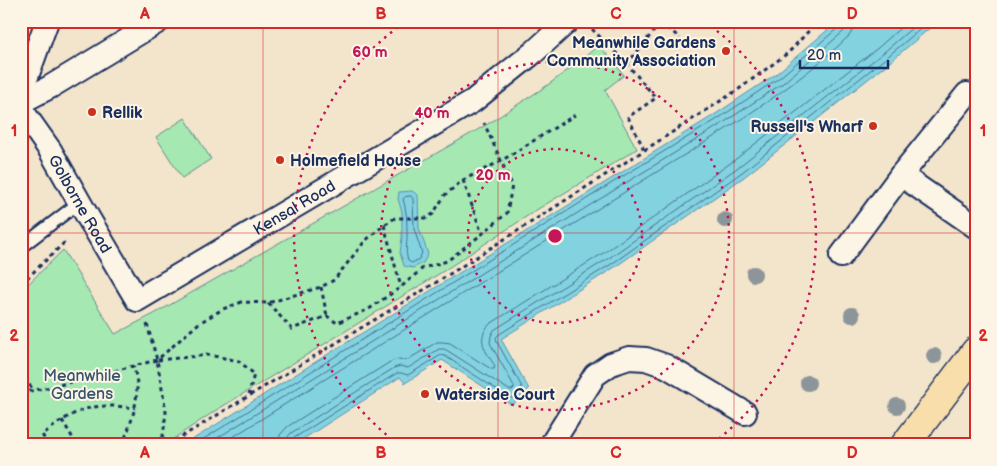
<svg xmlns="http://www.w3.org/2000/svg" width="997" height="466" font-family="'Balsamiq Sans',sans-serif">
<rect width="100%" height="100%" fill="#f3e4cc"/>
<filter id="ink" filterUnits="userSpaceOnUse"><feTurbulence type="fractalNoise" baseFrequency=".02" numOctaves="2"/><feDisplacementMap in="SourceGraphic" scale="10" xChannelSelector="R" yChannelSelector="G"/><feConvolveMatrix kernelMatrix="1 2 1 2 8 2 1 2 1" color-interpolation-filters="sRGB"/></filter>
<g filter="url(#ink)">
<path fill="#a5e8b2" stroke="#608c88" d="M599 45 624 75 605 90 637 149 538 209 442 272 215 411 164 445H21V291L63 250 115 334 154 314 486 125 545 87 576 64Z
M185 118 211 159 182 178 156 137Z"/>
<path fill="#83d2e0" stroke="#5991ac" d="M838 21H938L891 61 744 177 615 267 501 339 529 389 512 405 442 360 405 383 400 377 294 445H184L317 361 714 115 776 74Z
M412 191 418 195 419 228 428 254 423 263 413 268 404 266 400 253 402 238V212L398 199 399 192Z"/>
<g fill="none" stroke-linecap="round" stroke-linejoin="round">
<path stroke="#457092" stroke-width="1" d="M411 196 413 199 414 229 422 253 419 259 412 263 408 261C405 251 407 246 407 236 407 223 407 212 403 199L405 197Z
M194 445 620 178 716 120 779 78 832 33 840 26V21
M206 445 624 184 720 125 783 83 843 32 846 27 847 21
M220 445C353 361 487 279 620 195 698 145 781 101 849 36L853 30 854 21
M278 445 280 435 287 427 390 362 398 359 407 360 437 342H443L450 343 491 369H494L495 366C486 352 475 339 490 324L605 252 732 162 879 47 908 21
M286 445 287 438 291 433 394 368 400 366 408 368 439 349H444L448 351 509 390H512L514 388V386L490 343 491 336 494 330 609 258 737 168 883 53 920 21
M292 445V441L294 438 397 373H401L408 375 441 355 445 356 510 398H513L521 389 522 387 497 342 496 338 498 335 613 263 741 173 887 57 930 21"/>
<g stroke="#1b2f5e" stroke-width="15">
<path id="lane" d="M21 247 80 202"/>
</g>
<g stroke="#1b2f5e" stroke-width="26">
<g id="street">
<path d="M21 93 47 21"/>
<path d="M967 94 901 175 976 227"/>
<path d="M21 102 50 87 159 21"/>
<path id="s1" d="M21 109 50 150 89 219 137 300 473 101 534 52 568 21"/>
<path d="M841 256 901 175"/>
<path d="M551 445 595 375 611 364 629 358 646 359 666 366 745 413"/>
</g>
</g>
<g stroke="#1b2f5e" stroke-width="31">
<path id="primary" d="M905 445 976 351"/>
</g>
<path stroke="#1b2f5e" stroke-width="3" stroke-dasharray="4 4" stroke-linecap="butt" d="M695 21 697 23
M661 23 680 38
M592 29 627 64 656 98 628 117 642 145 644 151
M627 64 662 21
M463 180 482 234
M384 225 401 287
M21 284 67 240
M321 287 327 316
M268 303 292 329 327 316 337 323 369 309 401 287 423 268 447 261 482 234 507 213 512 185 484 123
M147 324 157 360 166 412 163 436 157 445
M158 360 209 355 239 361 254 374 249 394
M21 371 33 390
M21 393 55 386 157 360 199 323 223 309 242 302 268 303 321 287 334 280 365 241 384 225 395 218H427L433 214 445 195 463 180 501 161 575 115
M62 420 77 445
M49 445 42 435C54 426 68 415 83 410 99 404 118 406 135 408
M122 445C130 427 137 407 137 386 137 380 135 373 134 366
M168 445 445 277 654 144 739 89 788 53 818 21"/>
<use href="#lane" stroke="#fcf5e5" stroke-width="11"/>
<use href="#street" stroke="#fcf5e5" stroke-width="22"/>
<use href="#primary" stroke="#f8deab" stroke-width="28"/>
</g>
<g fill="#8c9599">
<circle cx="725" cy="220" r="8"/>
<circle cx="754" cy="274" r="8"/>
<circle cx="852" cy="315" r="8"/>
<circle cx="934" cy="356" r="8"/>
<circle cx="808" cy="383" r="8"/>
<circle cx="897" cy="406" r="8"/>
</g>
</g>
<path fill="none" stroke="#d62828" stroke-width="1" stroke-opacity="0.55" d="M263 21V445M498 21V445M734 21V445M21 233H976"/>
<g fill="none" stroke="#c2185b" stroke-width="2.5" stroke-dasharray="2.5 5">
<circle cx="555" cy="236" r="87"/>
<circle cx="555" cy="236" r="174"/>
<path d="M398 444A261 261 0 0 1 405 22M705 22A261 261 0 0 1 712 444"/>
</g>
<g fill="#c8321e" stroke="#fcf5e5" stroke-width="2">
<circle cx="726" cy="51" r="5"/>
<circle cx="92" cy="112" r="5"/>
<circle cx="873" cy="126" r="5"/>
<circle cx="280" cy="160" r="5"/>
<circle cx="425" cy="394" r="5"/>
</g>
<g text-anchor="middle" stroke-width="4" stroke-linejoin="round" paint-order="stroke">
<g font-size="16" font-weight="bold" fill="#1b2f5e" stroke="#fcf5e5" text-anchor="start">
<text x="716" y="48" text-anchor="end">Meanwhile Gardens<tspan x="716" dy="18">Community Association</tspan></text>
<text x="102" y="118">Rellik</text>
<text x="863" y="132" text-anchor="end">Russell's Wharf</text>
<text x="290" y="166">Holmefield House</text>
<text x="435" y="400">Waterside Court</text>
</g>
<g font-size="16" fill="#1b2f5e" stroke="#fcf5e5">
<text dy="6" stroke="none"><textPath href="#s1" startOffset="112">Golborne Road</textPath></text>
<text dy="6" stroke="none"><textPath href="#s1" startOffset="406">Kensal Road</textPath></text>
</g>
<g font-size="16" fill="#37546f" stroke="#fcf5e5">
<text x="82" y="381">Meanwhile<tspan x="82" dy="18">Gardens</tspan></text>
</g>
</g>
<circle cx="555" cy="236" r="8" fill="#c2185b" stroke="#fcf5e5" stroke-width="2.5"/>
<g font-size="15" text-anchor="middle" font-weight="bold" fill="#c2185b" stroke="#fcf5e5" stroke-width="4" stroke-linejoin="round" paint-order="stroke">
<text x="370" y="57">60 m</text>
<text x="432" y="118">40 m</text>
<text x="493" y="180">20 m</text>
</g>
<rect width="997" height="466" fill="none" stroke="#fcf5e5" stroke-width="55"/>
<path d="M800 60v8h88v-8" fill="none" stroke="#1b2f5e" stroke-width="2.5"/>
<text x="807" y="60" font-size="15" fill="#1b2f5e" stroke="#fcf5e5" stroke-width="4" paint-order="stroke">20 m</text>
<rect x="28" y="28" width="942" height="410" fill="none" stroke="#d62828" stroke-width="2"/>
<g font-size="16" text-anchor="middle" font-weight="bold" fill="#d62828">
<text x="145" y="19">A</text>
<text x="381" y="19">B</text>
<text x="616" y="19">C</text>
<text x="852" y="19">D</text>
<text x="14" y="136">1</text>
<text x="983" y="136">1</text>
<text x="14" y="341">2</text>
<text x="983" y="341">2</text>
<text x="145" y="458">A</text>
<text x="381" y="458">B</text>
<text x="616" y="458">C</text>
<text x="852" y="458">D</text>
</g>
</svg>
